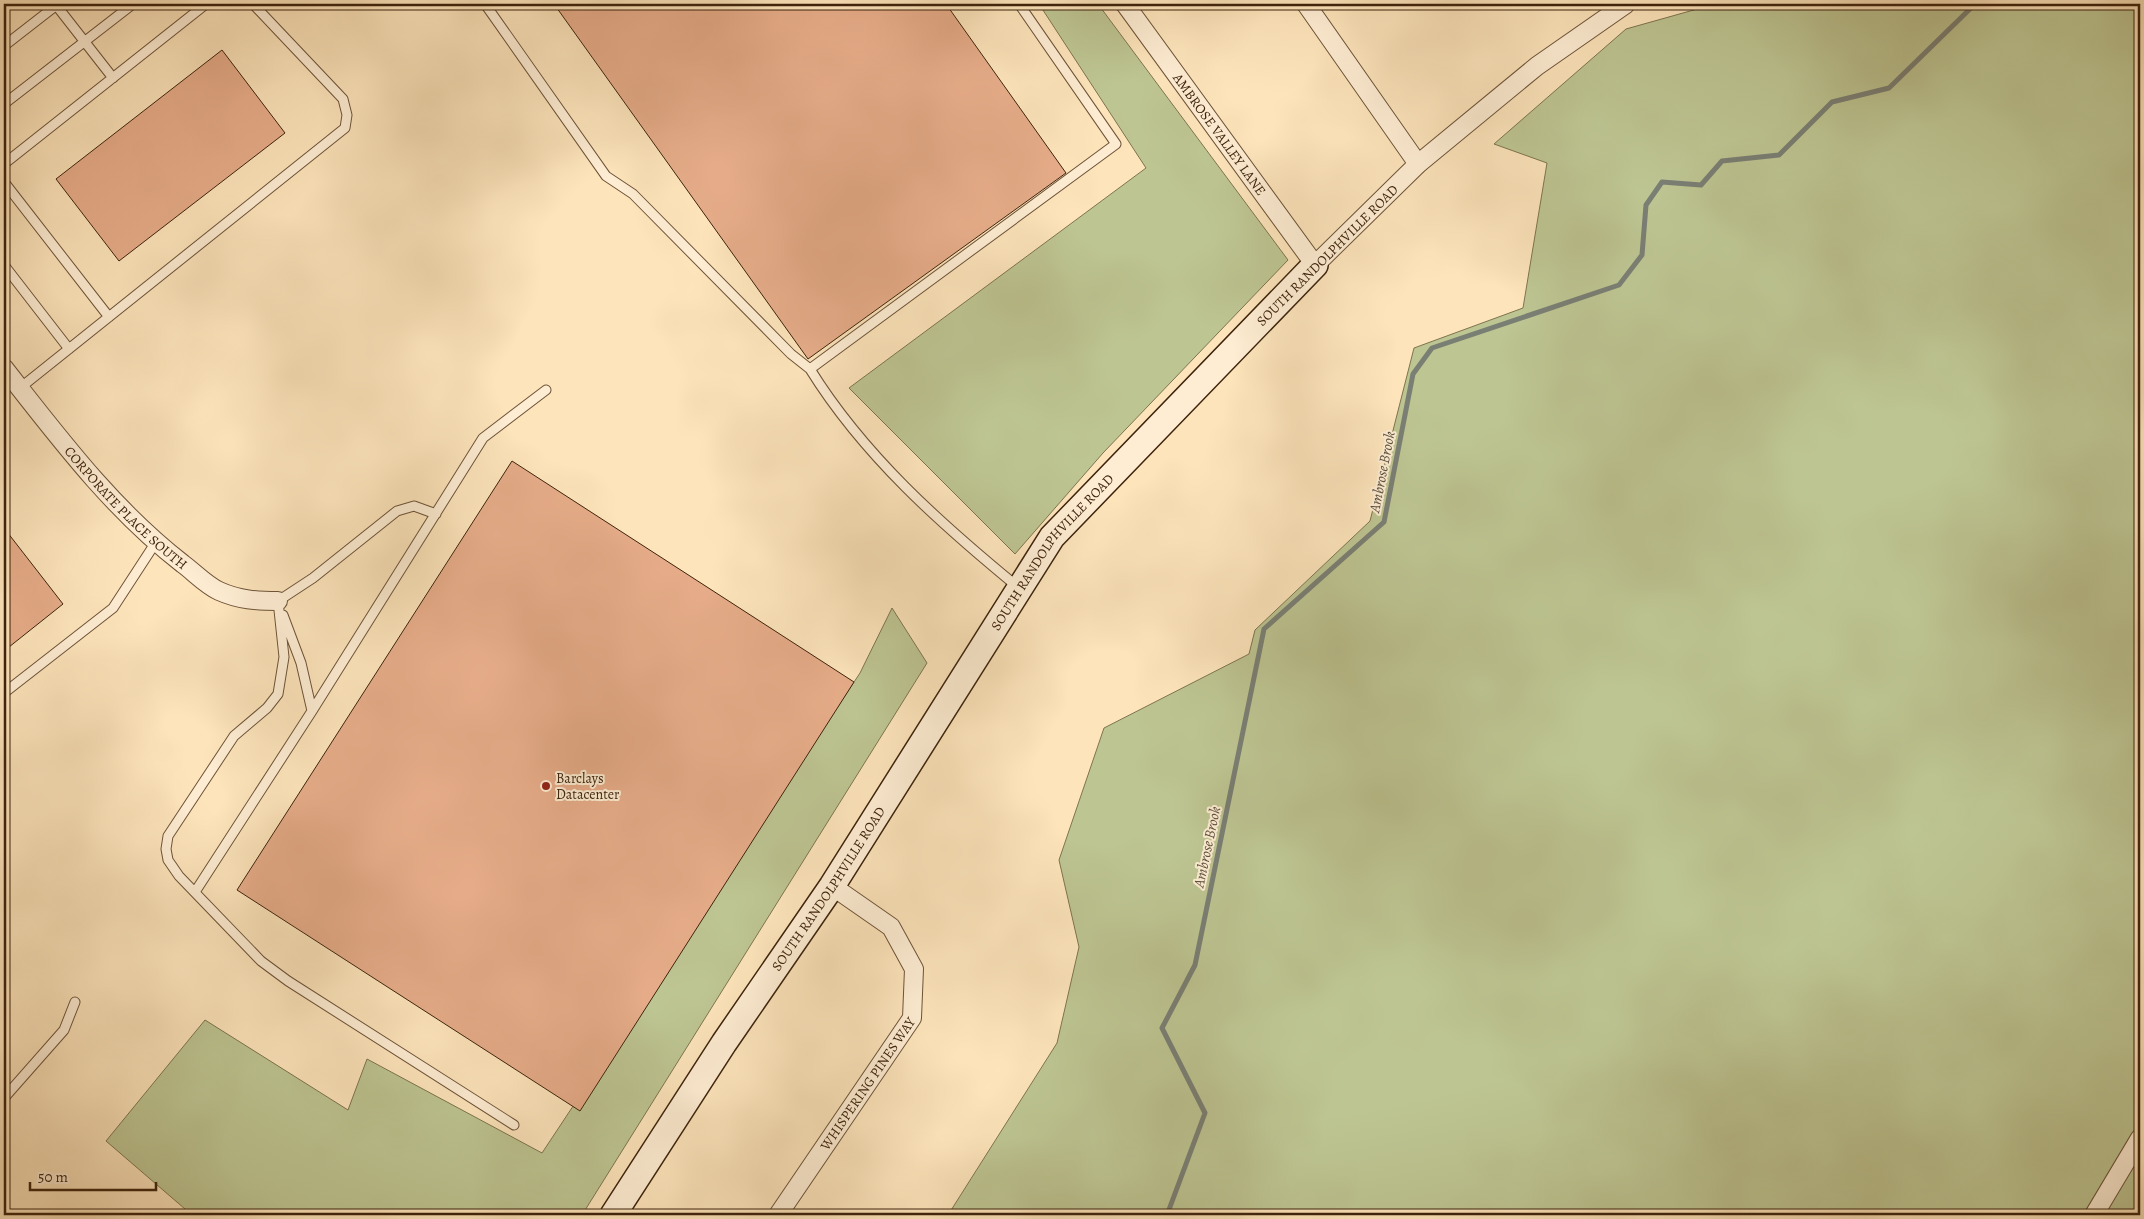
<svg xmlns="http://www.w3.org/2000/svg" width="2144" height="1219" font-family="Alegreya,serif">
<rect width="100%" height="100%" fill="#fde4bb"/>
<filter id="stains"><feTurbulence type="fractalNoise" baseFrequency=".004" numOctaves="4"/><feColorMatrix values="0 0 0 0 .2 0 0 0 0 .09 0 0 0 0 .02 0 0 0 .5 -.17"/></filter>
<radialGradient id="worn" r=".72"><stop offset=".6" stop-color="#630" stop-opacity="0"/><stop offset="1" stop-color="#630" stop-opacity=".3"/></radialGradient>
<path fill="#bdc592" stroke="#7d744f" d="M1039 4H1098L1288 260 1103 453 1015 554 849 388 1146 168Z
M1715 4H2140V1215H948L1057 1043 1079 947 1059 860 1104 728 1249 654 1255 630 1370 521 1414 348 1523 308 1547 163 1494 144 1626 29Z
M892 608 927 663 582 1215H192L106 1141 205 1020 348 1110 367 1059 542 1153 860 673Z"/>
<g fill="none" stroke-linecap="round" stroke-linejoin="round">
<path stroke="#7a7f74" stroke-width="5" d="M1167 1215 1205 1113 1162 1028 1195 965 1264 629 1384 522 1413 374 1432 348 1619 285 1642 255 1646 205 1662 182 1701 185 1722 161 1779 155 1832 102 1889 88 1975 4"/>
</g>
<path fill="#e6ac89" stroke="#3d230c" d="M554 4H946L1066 173 808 359Z
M222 50 285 133 119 261 56 179Z
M512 461 854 682 580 1111 237 890Z
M4 528 63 604 4 651Z"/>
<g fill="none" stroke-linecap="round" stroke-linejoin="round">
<g stroke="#6d5338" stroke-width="11">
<path id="lane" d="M485 4 606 176 633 194 791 354 810 369 1116 144 1019 4
M56 5 113 78
M4 46 58 4
M4 104 133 4
M4 164 206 4
M4 182 109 317
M4 265 69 349
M810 369C864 456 941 524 1019 588
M20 388 345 128 347 115 343 99 253 4
M278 601 284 657 278 694 267 708 234 736 168 836 166 849 168 860 179 876 261 961 288 981 514 1125
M278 601 313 578 397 511 414 506 436 514
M283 615 301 663 312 711
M4 693 113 608 156 542
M195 892 312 711 483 438 546 390
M4 1098 64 1030 75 1002"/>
</g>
<g stroke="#6d5338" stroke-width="20">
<g id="street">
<path id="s1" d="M1125 4 1315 265 1418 164 1537 66 1626 4"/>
<path d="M1306 4 1418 164"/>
<path id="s2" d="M4 368C59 438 112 509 183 564 194 572 206 585 219 591 239 600 257 601 278 601"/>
<path id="s3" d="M778 1215 912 1018 914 969 891 927 832 886"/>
<path d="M2094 1215 2140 1138"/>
</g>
</g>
<g stroke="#3d230c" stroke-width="28">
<g id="secondary">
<path id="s4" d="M613 1215 724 1043 832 886 1052 537 1315 265"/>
</g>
</g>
<use href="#lane" stroke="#feedd3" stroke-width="9"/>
<use href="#street" stroke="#feedd3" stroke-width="18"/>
<use href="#secondary" stroke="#feedd3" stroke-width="25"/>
</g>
<circle fill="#8f2418" stroke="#feedd3" stroke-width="2" cx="546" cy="786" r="5"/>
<g text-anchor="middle" stroke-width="4" stroke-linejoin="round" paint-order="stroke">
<g font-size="14" fill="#3d230c" stroke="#feedd3">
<text dy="5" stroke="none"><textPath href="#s1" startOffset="161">AMBROSE VALLEY LANE</textPath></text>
<text transform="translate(1327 255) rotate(-45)" y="5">SOUTH RANDOLPHVILLE ROAD</text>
<text dy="5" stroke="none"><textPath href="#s2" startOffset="186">CORPORATE PLACE SOUTH</textPath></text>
<text dy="5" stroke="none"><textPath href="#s4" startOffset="796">SOUTH RANDOLPHVILLE ROAD</textPath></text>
<text dy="5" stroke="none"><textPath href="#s4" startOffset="391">SOUTH RANDOLPHVILLE ROAD</textPath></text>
<text dy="5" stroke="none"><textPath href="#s3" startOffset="159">WHISPERING PINES WAY</textPath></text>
</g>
<g font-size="14" fill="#3d230c" stroke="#feedd3" text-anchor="start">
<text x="556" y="783">Barclays<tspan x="556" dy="16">Datacenter</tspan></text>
</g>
<g font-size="15" font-style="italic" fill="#5b5140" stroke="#feedd3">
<text transform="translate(1382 472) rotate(-79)" y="5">Ambrose Brook</text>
<text transform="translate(1207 847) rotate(-78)" y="5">Ambrose Brook</text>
</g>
</g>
<rect width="2144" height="1219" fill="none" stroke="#fde4bb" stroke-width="20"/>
<rect x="5" y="5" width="2134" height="1209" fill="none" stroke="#3d230c" stroke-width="2.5"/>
<rect x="10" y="10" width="2124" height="1199" fill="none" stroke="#3d230c"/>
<path d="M30 1182v8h126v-8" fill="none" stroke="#3d230c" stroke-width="2.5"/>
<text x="38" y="1182" font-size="15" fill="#3d230c" stroke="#feedd3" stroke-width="4" paint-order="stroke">50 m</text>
<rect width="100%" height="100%" filter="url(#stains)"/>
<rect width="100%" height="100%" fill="url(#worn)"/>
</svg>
